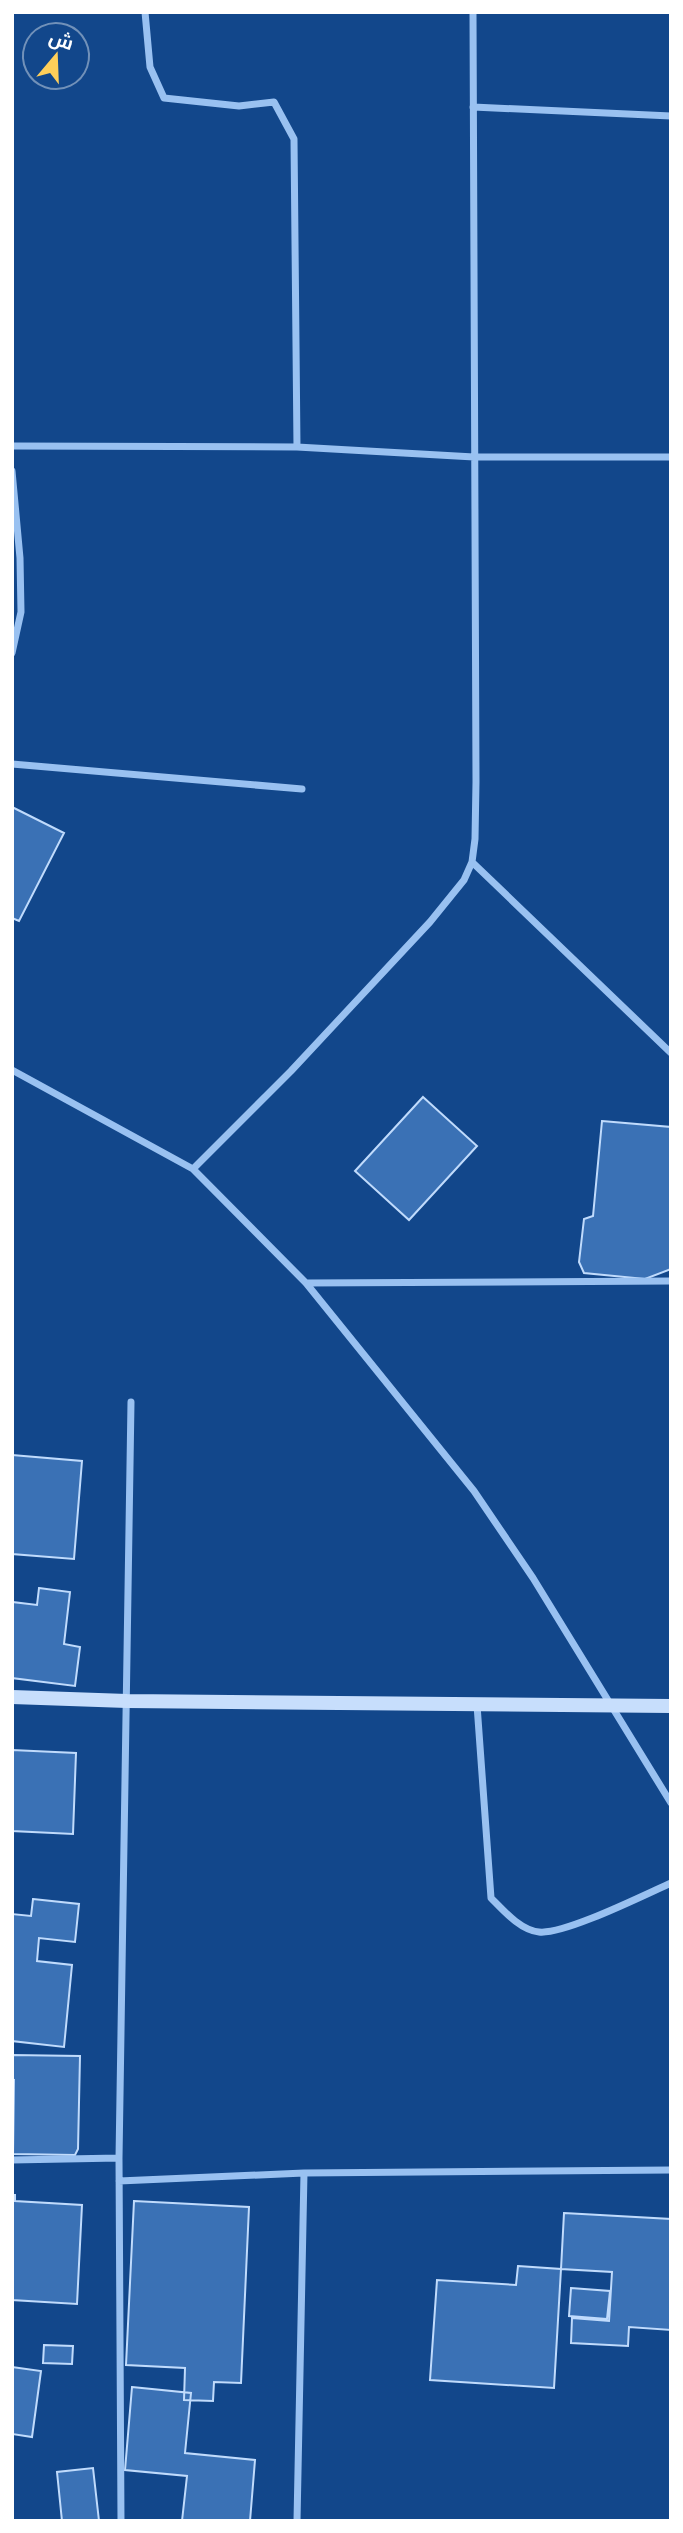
<svg xmlns="http://www.w3.org/2000/svg" width="683" height="2533" font-family="'Fira Sans Condensed',Cairo,sans-serif">
<rect width="100%" height="100%" fill="#12478b"/>
<path fill="#3a71b5" stroke="#c0dbfc" stroke-width="2" d="M12 807 64 833 19 921 12 918Z
M423 1097 477 1146 409 1220 355 1171Z
M602 1121 671 1127V1269L645 1279 584 1273 579 1262 584 1219 593 1216Z
M12 1455 82 1461 74 1559 12 1554Z
M39 1588 70 1592 64 1644 80 1647 75 1686 12 1678V1602L37 1605Z
M12 1750 76 1753 73 1834 12 1831Z
M33 1899 79 1904 75 1942 39 1938 37 1961 72 1965 64 2047 12 2041V1914L31 1916Z
M12 2055 80 2056 78 2149 75 2155 13 2154 14 2079 12 2084Z
M12 2195H15V2201L82 2205 77 2304 12 2300Z
M134 2201 249 2207 241 2383 214 2382 213 2401 184 2400 185 2368 126 2365Z
M564 2213 671 2219V2330L629 2327 628 2346 571 2343 572 2318 609 2321 612 2272 561 2269Z
M518 2266 561 2269 554 2388 430 2380 437 2280 516 2285Z
M571 2288 610 2291 607 2319 569 2316Z
M44 2345 73 2346 72 2364 43 2363Z
M12 2367 41 2371 32 2437 12 2434Z
M132 2387 191 2393 185 2453 255 2460 250 2521H182L187 2476 125 2470Z
M93 2468 99 2521H62L57 2472Z"/>
<g fill="none" stroke-linecap="round" stroke-linejoin="round">
<path stroke="#99c1f1" stroke-width="7" d="M145 12 150 67 164 98 239 106 274 102 294 139 297 447
M473 107 671 116
M12 446 297 447 474 457H671
M12 471 20 558 21 612 12 653
M12 764 302 789
M472 862 671 1053
M12 1070 193 1169 306 1283 474 1491 533 1578 671 1803
M193 1169 291 1071 430 922 464 880 472 862 475 839 476 782 473 12
M306 1283 671 1281
M477 1705 491 1898C503 1910 520 1930 539 1932 564 1935 644 1895 671 1883
M12 2160 119 2158
M119 2181 304 2173 671 2170
M121 2521 119 2158 131 1402
M297 2521 304 2173"/>
<path stroke="#c7defc" stroke-width="14" d="M12 1697 127 1701 671 1706"/>
</g>
<rect width="683" height="2533" fill="none" stroke="#ffffff" stroke-width="28"/>
<g transform="translate(56 56) rotate(19)"><circle r="33" fill="#12478b" stroke="#7191b9" stroke-width="2"/>
<path d="M0-5L12 26L0 18L-12 26Z" fill="#ffcf59"/>
<text y="-10" font-size="19" font-weight="bold" text-anchor="middle" fill="#ffffff">ش</text>
</g>
</svg>
